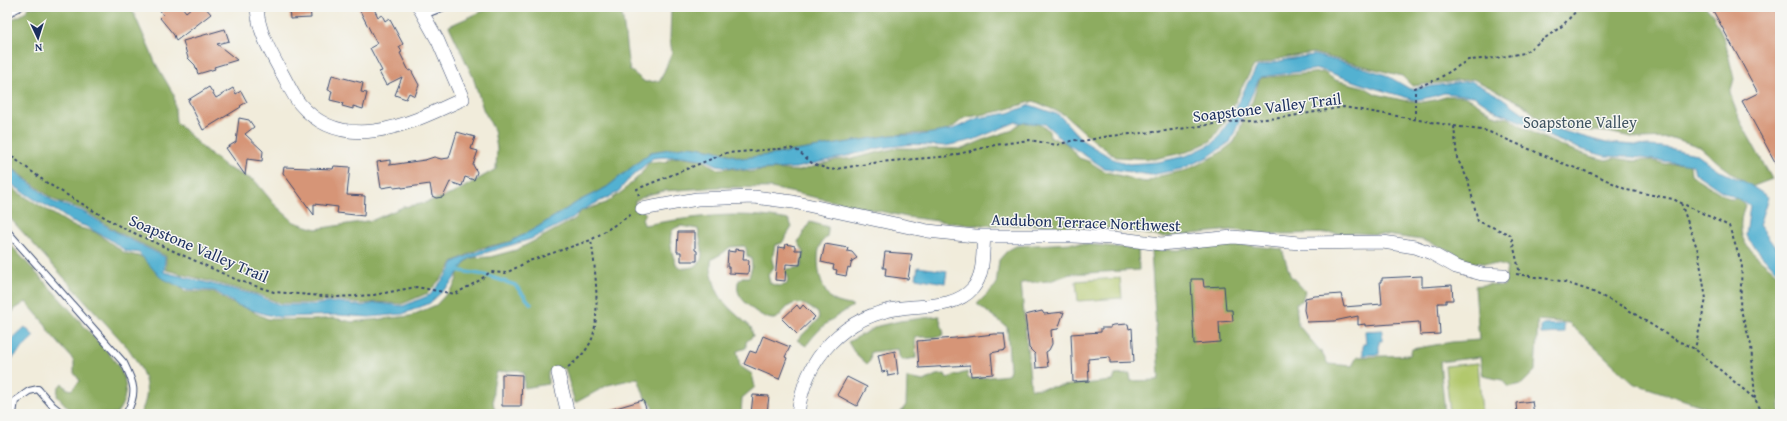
<svg xmlns="http://www.w3.org/2000/svg" width="1787" height="421" font-family="'Gentium Book Plus',serif">
<rect width="100%" height="100%" fill="#f6f6f2"/>
<filter id="ink" filterUnits="userSpaceOnUse"><feTurbulence type="fractalNoise" baseFrequency=".025" numOctaves="2"/><feDisplacementMap in="SourceGraphic" scale="8" xChannelSelector="R" yChannelSelector="G"/><feConvolveMatrix kernelMatrix="1 2 1 2 8 2 1 2 1" color-interpolation-filters="sRGB"/></filter>
<filter id="wash" filterUnits="userSpaceOnUse"><feTurbulence type="fractalNoise" baseFrequency=".012" numOctaves="4" result="noise"/><feDisplacementMap in="SourceGraphic" scale="16" xChannelSelector="R" yChannelSelector="G"/><feGaussianBlur stdDeviation="0.9" result="paint"/><feColorMatrix in="noise" values="0 0 0 0 0 0 0 0 0 0 0 0 0 0 0 0 0 1.4 0 .05"/><feComposite in="paint" operator="in"/></filter>
<g filter="url(#wash)">
<rect width="100%" height="100%" fill="#f1ecdb"/>
<path fill="#b2c86d" stroke="#667c66" d="M1120 278 1122 298 1078 301 1076 281Z
M1478 363 1482 414H1450L1445 366Z"/>
<path fill="#8dac60" stroke="#546e5f" fill-rule="evenodd" d="M29 7H131L156 64 174 95 176 122 203 148 226 167 255 181 275 205 294 222 316 229 373 220 403 207 421 204 452 194 496 169 497 149 494 130 483 109 473 77 449 26 492 7H620C626 27 625 50 630 70L645 82 660 81 672 53 670 39 671 7H1706L1713 15 1725 41 1734 79 1730 93 1740 121 1772 179 1751 187 1720 164 1700 147 1673 138 1641 139 1608 132 1566 129 1541 120 1521 103 1473 79 1412 86 1402 76 1313 53 1287 57 1254 66 1242 87 1230 114 1211 141 1187 152 1154 159 1116 157 1092 139 1065 115 1034 101 1001 111 964 118 953 127 938 134 923 133 892 135 771 155 742 158 713 150 690 146 651 152 607 187 579 201 536 228 510 242 481 248 453 262 447 272 428 293 402 304 377 302 362 304 338 300 310 303H280L258 294 166 270V256L118 232 82 209 54 200 7 164V20C15 18 26 15 29 7Z
M1323 72 1335 80 1364 87 1376 94 1402 100 1423 102 1435 100 1448 96H1463L1472 100 1496 116 1509 118 1535 134 1564 147 1590 156 1606 160 1615 158 1634 161 1649 160 1666 164 1686 163 1690 165 1691 174 1696 178 1730 199H1735L1736 192 1740 200 1745 205C1731 244 1754 253 1780 276V414H1717V411L1633 383 1569 323 1538 320 1535 371 1522 384 1508 387 1502 380 1483 376 1480 357 1440 362 1445 414H899L906 405 907 378 924 381 936 375 945 374 947 378 967 372 968 378 972 379 1008 375 1010 369 1007 327 977 304 996 285 999 260 1007 251 1016 246 1072 243 1138 249 1139 270 1070 274 1050 281 1021 283 1031 389 1113 381 1115 375 1130 374 1131 381 1158 380 1159 376 1151 252 1156 250H1179L1227 243 1282 249 1290 275 1305 291 1302 301 1296 303 1298 325 1322 353 1328 364 1352 366 1357 357 1410 355 1412 349 1452 342 1479 340 1475 286 1490 284 1504 286 1507 267 1501 265 1472 262 1439 246 1422 240 1386 235 1356 233 1269 234 1231 230 1162 237 1123 230 1099 228 1037 225H970L907 217 771 188 720 187 664 191 647 195 634 202 646 214 642 218 644 225C693 217 739 210 789 220L792 227 782 243 775 245 772 260 774 267 768 275 770 283C776 286 780 287 787 284L788 276 785 271 787 269 801 267 804 252 798 242 810 222 828 227C828 242 824 236 820 246 815 260 820 290 832 299 837 303 847 304 853 306 831 320 822 324 806 346L797 340 819 319 818 313C805 304 795 297 783 312 780 315 778 319 773 319 762 319 740 301 738 291 737 288 738 284 738 282L742 277H749L752 267 751 258 747 256 746 248 744 246 730 247 723 253 712 259C710 264 711 269 712 274 717 301 731 310 751 327L753 336 746 342V348L737 351 740 366 752 374 755 387 742 398 741 414H654L651 402 645 398 638 378 608 385 575 403 565 368 548 372V384L524 388V373L518 370 497 372C493 382 491 400 495 410L509 414H140C154 388 143 370 128 348L7 215V183L19 193 73 226 95 232 125 253 151 259C159 273 174 280 185 292H214L231 303 246 304 255 313 268 319 312 320 334 318 352 322 410 316 436 305 453 287 456 281 460 266 471 258 490 257 516 250 538 239 575 219 581 211 606 203 623 191 641 174 649 162H666L671 158 685 157 703 160 717 169 729 168 750 172 770 169 799 171 836 160 855 158 897 148 962 149 988 138 1010 131 1023 121H1032L1046 128 1049 131 1050 137 1066 143 1079 158 1088 161 1104 171 1139 181 1147 182 1160 176 1187 170 1217 155 1233 143 1238 135 1245 113 1252 102 1260 78ZM681 226 698 229C702 250 710 270 679 268 673 262 668 239 672 231 674 228 678 227 681 226Z
M7 241C35 272 64 302 91 334 103 348 122 364 125 383 127 394 123 406 116 414H74L57 396 58 388 62 383 66 388 71 390 80 381 74 373V362L71 357 48 331 46 325 26 302 15 309 7 320Z
M939 316 944 334 939 337H915L916 358 902 360 899 356 898 349 871 352 870 361 867 364 854 352 848 342 878 326 900 321Z"/>
<path fill="#52b1d1" stroke="#367098" d="M1314 55 1361 67 1386 75 1410 89 1471 81 1501 97 1526 115 1548 127 1606 143 1663 147 1696 154 1720 171 1747 183 1768 197 1759 225 1780 254V273L1764 258 1746 236 1750 205 1720 190 1695 173 1693 165 1634 157 1605 156 1580 149 1552 138 1527 124 1498 112 1474 96 1444 93 1431 97 1415 100 1374 88 1319 69 1260 77 1230 142 1208 157 1181 169 1151 175 1104 168 1066 143 1045 124 1016 122 973 140 945 146 912 144 880 148 796 168 747 170 717 165 706 160 683 156 653 158 629 179 617 193 582 210 571 219 531 239 478 255 467 260 451 283 430 303 403 314 369 317 339 315 279 317 264 314 237 305 215 291 184 289 160 277 139 253 126 251 109 239 85 226 72 222 58 212 34 199 14 186 7 179V165L54 202 82 211 121 235 165 257 164 272 256 295 280 305H310L338 302 362 306 376 303 403 306 430 295 449 272 454 262 481 250 510 242 536 228 579 201 607 187 651 152 690 146 713 150 742 158 771 155 892 135H920L951 130 978 118 1009 113 1030 105 1059 115 1083 141 1113 159 1129 164 1158 162 1186 156 1214 143 1232 117 1246 86 1257 67 1288 59Z
M918 267 947 271 945 283 916 278Z
M1564 324V333L1541 334V325Z
M25 327 34 336 10 361 7 358V344Z
M1382 330V341H1379V354L1363 355V344H1366L1365 331Z"/>
<g fill="none" stroke-linecap="round" stroke-linejoin="round">
<path stroke="#52b1d1" stroke-width="3.5" d="M455 270 485 275 515 285 531 304"/>
</g>
<g id="blocks">
<path fill="#d69577" d="M158 7H182L186 12 192 7H205L211 14 176 41 174 35 160 18 163 15Z
M289 7H310L311 18 290 19Z
M358 7H373L378 17 382 15 385 21 389 18 403 44 399 47 402 52 400 53 409 71 411 70 419 85 415 96 409 93 406 99 395 95 402 77 386 85 379 72 382 71 370 48 377 44Z
M1711 7H1775L1780 14V171L1742 101 1758 93Z
M225 29 229 41 217 44 237 60 214 67 215 69 198 74 195 65 188 58 183 41Z
M332 75 363 83 361 92 367 93 363 109 353 106V109L342 106 343 103 330 100 332 91 328 90Z
M209 87 216 98 233 88 236 94 241 91 247 102 240 106 241 107 203 130 188 100Z
M239 118 249 120 254 127 245 134 263 151 262 161 247 159 245 175 226 148 236 142Z
M457 132 475 137 471 149 478 151 473 165 477 172 474 180 465 177 462 186 450 182 443 197 436 198 432 196 430 184 402 188V187L394 188V186L381 188 377 162 390 160V165L425 160 434 157 441 159 449 158Z
M334 166 350 167 347 195 365 196 364 216 337 213 338 207 314 204V215L283 173 284 167 333 169Z
M678 232H695V250L697 251V261H681V252H677Z
M786 244 795 246V250H802L800 265 786 264 785 281 775 280 778 247 785 248Z
M825 244 848 248 847 251 852 252 857 258 852 261 850 268 848 267 846 276 836 274 837 270 833 269 834 265 821 262Z
M735 249 744 250 743 260H749L748 274 729 273V267H727L728 251 735 252Z
M885 252 912 254 908 279 885 276 886 268H883Z
M1422 276V287L1452 285 1453 300H1446V303H1438L1440 334 1420 335 1419 322 1365 326V324L1358 325V316L1334 321 1307 322 1304 310 1305 298 1315 296 1341 294 1344 307 1382 304 1380 281H1382V278Z
M1191 279H1203L1204 287 1224 286 1226 310H1232L1233 321 1219 322 1220 342 1194 344Z
M797 305 800 309 803 305 815 317 797 334 782 319Z
M1042 311 1044 314 1064 312 1058 329 1051 330 1052 344 1049 350 1046 352 1048 367 1036 368 1035 354 1029 348 1025 315Z
M1128 324 1129 329 1132 328 1134 362 1110 363V357L1088 359 1089 381 1073 382 1071 334 1101 332V328H1111V326L1114 325Z
M994 334H1004L1006 350 991 353 993 374 971 376 970 365 919 368 917 341 968 337Z
M763 336 790 347 785 357 787 358 779 379 744 364 750 351 756 353Z
M895 351 898 374 888 376 887 371 882 372 878 355Z
M502 374 522 375 521 406H502Z
M847 377 867 387 857 406 837 395Z
M753 395 769 396 767 413 751 414Z
M643 400 648 414H606V411Z
M1532 401 1534 414H1517L1516 403Z"/>
</g>
</g>
<g filter="url(#ink)">
<use href="#blocks" fill-opacity="0" stroke="#3b4b71" stroke-width="1"/>
<g fill="none" stroke-linecap="round" stroke-linejoin="round">
<g stroke="#3b4b71" stroke-width="8">
<path id="lane" d="M7 14 20 7
M424 15 444 7
M7 231 124 363C134 383 138 393 126 414
M13 414 15 401 29 391 38 389 52 405 63 414"/>
</g>
<g stroke="#3b4b71" stroke-width="14">
<path id="street" d="M257 7C258 32 271 53 283 75 288 84 293 96 300 104 345 157 413 122 463 99L438 41 419 7
M642 209 697 199 754 197 793 202 928 231 975 236H1073L1113 238 1161 244 1233 237 1300 243 1383 242 1415 247 1431 253 1456 267 1482 274 1503 275
M558 373 568 414
M798 414C804 358 845 315 902 308 925 305 956 308 973 288 985 273 982 254 984 236"/>
</g>
<path stroke="#3b4b71" stroke-width="2" stroke-dasharray="3 3" stroke-linecap="butt" d="M1415 119V88L1438 79 1468 60 1496 58 1524 53 1562 26 1580 7
M1454 126 1487 131 1564 164 1596 175 1627 190 1673 199 1729 226 1742 265 1740 307 1751 345 1755 399
M7 153 47 183 121 227 237 280 274 292 336 297 374 295 416 287 455 294 480 280 490 272 506 273 529 261 591 240 632 214
M639 196 637 189 726 153 790 148 798 151 813 164 831 170 879 162 950 156 995 145 1029 140 1057 145 1074 140 1083 141 1109 136 1165 131 1235 121 1280 118 1344 107 1454 126 1457 158 1468 180 1478 221 1511 235 1520 274
M1681 203 1698 251 1706 299 1695 349
M1516 274 1561 281 1591 291 1624 307 1672 338 1695 349 1755 399 1763 414
M568 367C576 361 584 354 589 345 602 325 595 263 591 240"/>
<use href="#lane" stroke="#fff" stroke-width="6"/>
<use href="#street" stroke="#fff" stroke-width="13"/>
</g>
</g>
<g text-anchor="middle" stroke-width="3" stroke-linejoin="round" paint-order="stroke">
<g font-size="16" fill="#1b2f5e" stroke="#f6f6f2">
<text transform="translate(1267 107) rotate(-7)" y="6">Soapstone Valley Trail</text>
<text transform="translate(1086 222) rotate(2)" y="6">Audubon Terrace Northwest</text>
<text transform="translate(199 248) rotate(23)" y="6">Soapstone Valley Trail</text>
</g>
<g font-size="16" fill="#415562" stroke="#f6f6f2">
<text x="1580" y="128">Soapstone Valley</text>
</g>
</g>
<rect width="1787" height="421" fill="none" stroke="#f6f6f2" stroke-width="24"/>
<g transform="translate(38 38) rotate(176)" stroke="#f6f6f2" stroke-width="3" paint-order="stroke">
<path d="M0-3L7 15L0 10L-7 15Z" fill="#1b2f5e"/>
<text y="-6" font-size="11" font-weight="bold" text-anchor="middle" fill="#1b2f5e">N</text>
</g>
</svg>
